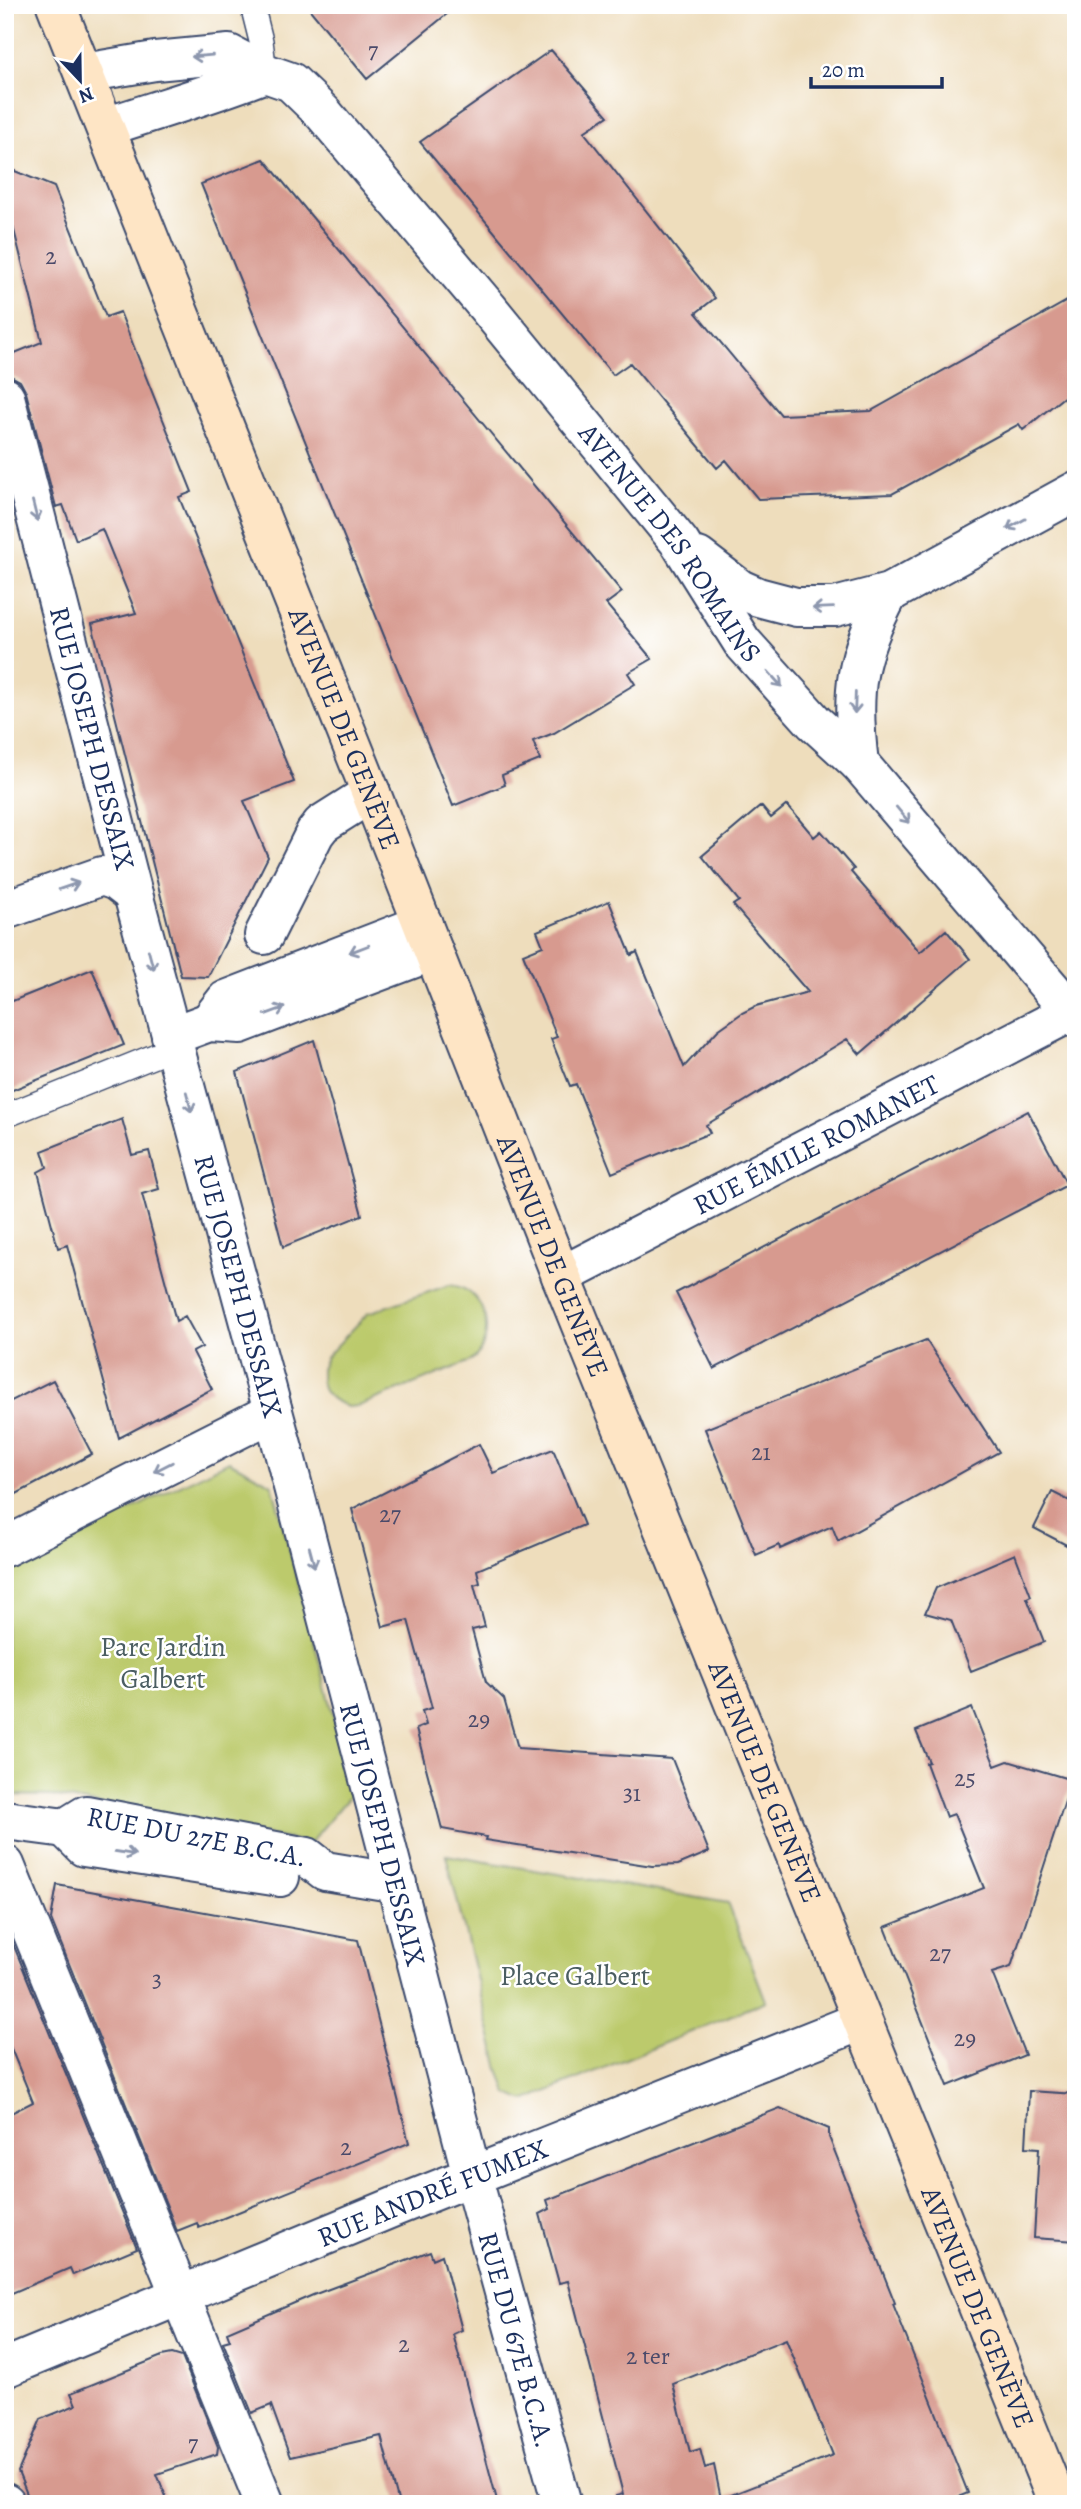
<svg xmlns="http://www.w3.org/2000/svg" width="1081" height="2509" font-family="Alegreya,serif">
<rect width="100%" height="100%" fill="#fff"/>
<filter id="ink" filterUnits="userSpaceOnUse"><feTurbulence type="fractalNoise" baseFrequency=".0143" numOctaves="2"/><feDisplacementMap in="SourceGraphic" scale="14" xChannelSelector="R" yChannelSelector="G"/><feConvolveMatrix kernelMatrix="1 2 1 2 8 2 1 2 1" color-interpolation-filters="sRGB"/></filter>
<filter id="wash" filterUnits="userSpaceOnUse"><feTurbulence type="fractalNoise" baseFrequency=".00686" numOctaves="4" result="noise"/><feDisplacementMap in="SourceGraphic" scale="28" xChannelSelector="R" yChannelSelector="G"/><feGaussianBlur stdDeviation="1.57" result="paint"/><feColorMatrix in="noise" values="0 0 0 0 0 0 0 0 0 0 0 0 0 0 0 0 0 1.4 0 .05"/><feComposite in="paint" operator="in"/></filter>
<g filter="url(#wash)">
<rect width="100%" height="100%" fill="#eeddbc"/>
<path fill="#bcca6c" stroke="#6c7c65" stroke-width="2" d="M449 1285C486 1287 499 1339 471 1361L359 1406 347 1407 332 1399 324 1391 321 1381V1369L327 1356 368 1313Z
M229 1461 272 1484 354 1791 310 1843 52 1796 5 1795V1572Z
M446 1855 728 1903 766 2001 524 2101 507 2093 499 2069Z"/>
<g id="blocks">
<path fill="#d79a8f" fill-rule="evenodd" d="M306 5H458L367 79Z
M551 50 608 116 584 132 715 298 696 313 781 415 871 411 1076 296V387L1023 430 1019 424 892 494 758 499 726 460 717 468 630 363 613 375 420 142Z
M264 159 622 592 606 604 652 659 628 673 635 684 554 733 533 741 540 760 502 775 505 785 453 806 201 184Z
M5 167 54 187 106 317 120 312 192 492 179 497 294 782 244 801 268 857 208 977 181 976 92 624 136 613 102 529 76 540 63 505 56 507 26 392 20 381 11 376H5V357L42 342 5 194Z
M787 805 814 837 821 831 854 869 851 872 920 952 946 930 970 959 860 1054 847 1039 706 1125 710 1133 612 1173 576 1084 570 1086 551 1039 557 1037 523 954 543 946 537 931 609 901 631 955 637 952 684 1067 718 1030 742 1013 756 1006 808 992 733 905 739 901 702 856 761 806 771 818Z
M92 969 124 1045 5 1093V1004Z
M314 1040 362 1215 283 1247 237 1072Z
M1028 1111 1067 1185 714 1369 676 1293Z
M122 1119 132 1155 149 1151 159 1189 142 1194 176 1321 185 1316 202 1347 193 1352 212 1389 119 1438 67 1245 58 1248 38 1172 47 1167 42 1151Z
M926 1340 999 1452 838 1541 832 1526 780 1549 779 1545 756 1555 705 1429Z
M53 1380 92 1454 5 1500V1404Z
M479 1444 493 1473 553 1449 584 1525 477 1570 480 1583 474 1585 485 1627 472 1630 486 1682 504 1699 518 1748 672 1759 709 1852 678 1865 652 1866 485 1840 486 1837 442 1829 416 1729 426 1725 422 1711 432 1708 408 1620 383 1627 352 1509Z
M1052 1492 1076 1504V1550L1034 1528Z
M1015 1554 1031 1596 1027 1598 1044 1642 971 1671 951 1620 925 1613 936 1588Z
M972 1708 995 1766 1008 1761 1072 1780 1011 1967 992 1973 1025 2055 948 2086 885 1927 984 1888 954 1814 946 1817 926 1763 929 1762 916 1731Z
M57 1885 358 1940 409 2143 199 2228 197 2223 177 2231 51 1919Z
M5 1924 137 2248 73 2275 70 2268 5 2296V2116L33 2102 5 2034Z
M1029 2091 1076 2094V2241L1034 2238 1039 2148 1026 2147Z
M780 2108 829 2129V2137L895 2303 893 2304 968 2493 941 2504H617L616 2496 623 2494 568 2281 559 2283 540 2214 550 2209 547 2200ZM786 2339 833 2455 721 2499 714 2465 705 2468 700 2449 690 2452 673 2384Z
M430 2251 433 2259 442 2255 462 2330 453 2334 498 2504H399L381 2436 290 2457 271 2405 252 2413 223 2342 230 2340 227 2332 313 2295Z
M172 2354 182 2357 218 2447 217 2454 157 2474 169 2504H31L18 2472 41 2419 76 2405 71 2393 162 2356Z"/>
</g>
</g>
<g filter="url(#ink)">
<use href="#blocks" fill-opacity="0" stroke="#3b496c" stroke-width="2"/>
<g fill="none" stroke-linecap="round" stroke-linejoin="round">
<g stroke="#3b496c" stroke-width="26">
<path id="lane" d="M252 5 261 41 265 73
M5 1116 174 1048"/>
</g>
<g stroke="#3b496c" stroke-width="42">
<g id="street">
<path id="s1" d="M84 73 155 61 229 54 265 73 291 82 323 113 488 308 680 543 742 642 814 722 859 763 1076 1018"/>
<path d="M106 127C159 109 213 94 265 73"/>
<path id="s2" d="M5 397 133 894 284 1452 472 2175 562 2504"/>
<path d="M698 557 740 589 758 597 796 607H835L889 593 1076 491"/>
<path d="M859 763C850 692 855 656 889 593"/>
<path d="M5 910 102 876 116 881 133 894"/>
<path d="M264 935 315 833 322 824 371 793"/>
<path d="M209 1022 226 1000 423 924"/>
<path d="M171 1036 209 1022 240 1024 433 951"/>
<path id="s3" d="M561 1276 1071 1012"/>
<path d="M5 1547 273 1412"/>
<path id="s4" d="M5 1820 65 1828 86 1815 307 1857 325 1871 397 1883"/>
<path d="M65 1828 84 1847 280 1877"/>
<path d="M5 1865 265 2504"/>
<path id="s5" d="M5 2368 394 2207 861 2021"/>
<path d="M5 2503 6 2504"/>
</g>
</g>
<g stroke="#3b496c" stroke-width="42">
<g id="secondary">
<path id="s6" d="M56 5 371 793 561 1276 1058 2504"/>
</g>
</g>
<use href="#lane" stroke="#fff" stroke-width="23"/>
<use href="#street" stroke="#fff" stroke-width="38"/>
<use href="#secondary" stroke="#fee5c5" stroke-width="38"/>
</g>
<defs><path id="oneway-shaft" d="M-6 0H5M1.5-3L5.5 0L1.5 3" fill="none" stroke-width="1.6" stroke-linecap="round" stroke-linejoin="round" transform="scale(1.75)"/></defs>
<g stroke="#8d97ae">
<use href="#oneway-shaft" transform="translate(202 56) rotate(175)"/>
<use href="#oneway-shaft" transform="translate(35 511) rotate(76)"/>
<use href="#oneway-shaft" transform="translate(1016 524) rotate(151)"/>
<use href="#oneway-shaft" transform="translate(823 608) rotate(178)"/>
<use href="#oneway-shaft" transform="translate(775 679) rotate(48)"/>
<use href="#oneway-shaft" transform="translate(855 703) rotate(92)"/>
<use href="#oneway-shaft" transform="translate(903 815) rotate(50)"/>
<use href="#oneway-shaft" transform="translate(69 886) rotate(-19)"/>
<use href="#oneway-shaft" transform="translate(359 949) rotate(159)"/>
<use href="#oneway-shaft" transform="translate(151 960) rotate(75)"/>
<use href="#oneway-shaft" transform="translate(275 1011) rotate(-20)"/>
<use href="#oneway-shaft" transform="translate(189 1102) rotate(75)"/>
<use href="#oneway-shaft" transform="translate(163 1467) rotate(153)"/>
<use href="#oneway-shaft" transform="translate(312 1557) rotate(75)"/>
<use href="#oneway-shaft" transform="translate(125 1853) rotate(9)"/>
</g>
</g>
<g text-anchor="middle" stroke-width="5" stroke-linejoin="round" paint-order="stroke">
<g font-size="24" fill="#4a4a6a">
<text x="373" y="58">7</text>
<text x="51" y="264">2</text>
<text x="761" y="1460">21</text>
<text x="390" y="1522">27</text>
<text x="479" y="1727">29</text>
<text x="965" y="1786">25</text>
<text x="632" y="1801">31</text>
<text x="940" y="1961">27</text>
<text x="157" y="1987">3</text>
<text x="965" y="2046">29</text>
<text x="346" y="2155">2</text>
<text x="404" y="2352">2</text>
<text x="648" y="2364">2 ter</text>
<text x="193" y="2451">7</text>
</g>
<g font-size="28" fill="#1b2f5e" stroke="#fff">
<text dy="10" stroke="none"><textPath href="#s1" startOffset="812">AVENUE DES ROMAINS</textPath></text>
<text dy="10" stroke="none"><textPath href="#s6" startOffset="779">AVENUE DE GENÈVE</textPath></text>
<text dy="10" stroke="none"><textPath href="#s2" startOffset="352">RUE JOSEPH DESSAIX</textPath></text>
<text dy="10" stroke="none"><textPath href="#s3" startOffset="287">RUE ÉMILE ROMANET</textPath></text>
<text dy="10" stroke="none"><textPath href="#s6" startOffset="1346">AVENUE DE GENÈVE</textPath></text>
<text dy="10" stroke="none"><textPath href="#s2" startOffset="919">RUE JOSEPH DESSAIX</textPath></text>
<text dy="10" stroke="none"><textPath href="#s6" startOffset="1913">AVENUE DE GENÈVE</textPath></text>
<text dy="10" stroke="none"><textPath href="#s2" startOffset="1486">RUE JOSEPH DESSAIX</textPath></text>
<text dy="10" stroke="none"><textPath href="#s4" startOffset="198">RUE DU 27E B.C.A.</textPath></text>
<text dy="10" stroke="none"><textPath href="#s5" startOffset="462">RUE ANDRÉ FUMEX</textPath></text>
<text dy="10" stroke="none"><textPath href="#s6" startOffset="2480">AVENUE DE GENÈVE</textPath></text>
<text dy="10" stroke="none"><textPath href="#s2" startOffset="2009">RUE DU 67E B.C.A.</textPath></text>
</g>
<g font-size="28" fill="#4b5e62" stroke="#fff">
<text x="163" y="1656">Parc Jardin<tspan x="163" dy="32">Galbert</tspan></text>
<text x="575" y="1985">Place Galbert</text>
</g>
</g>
<rect width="1081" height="2509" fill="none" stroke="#fff" stroke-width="28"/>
<g transform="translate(80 80) rotate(158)" stroke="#ffffff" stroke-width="5" paint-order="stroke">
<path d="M0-5L12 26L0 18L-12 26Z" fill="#1b2f5e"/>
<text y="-10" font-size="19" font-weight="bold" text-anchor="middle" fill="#1b2f5e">N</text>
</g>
<path d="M811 77v10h131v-10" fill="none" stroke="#1b2f5e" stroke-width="3.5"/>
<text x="822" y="77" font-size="21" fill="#1b2f5e" stroke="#ffffff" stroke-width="5" paint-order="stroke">20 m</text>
</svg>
